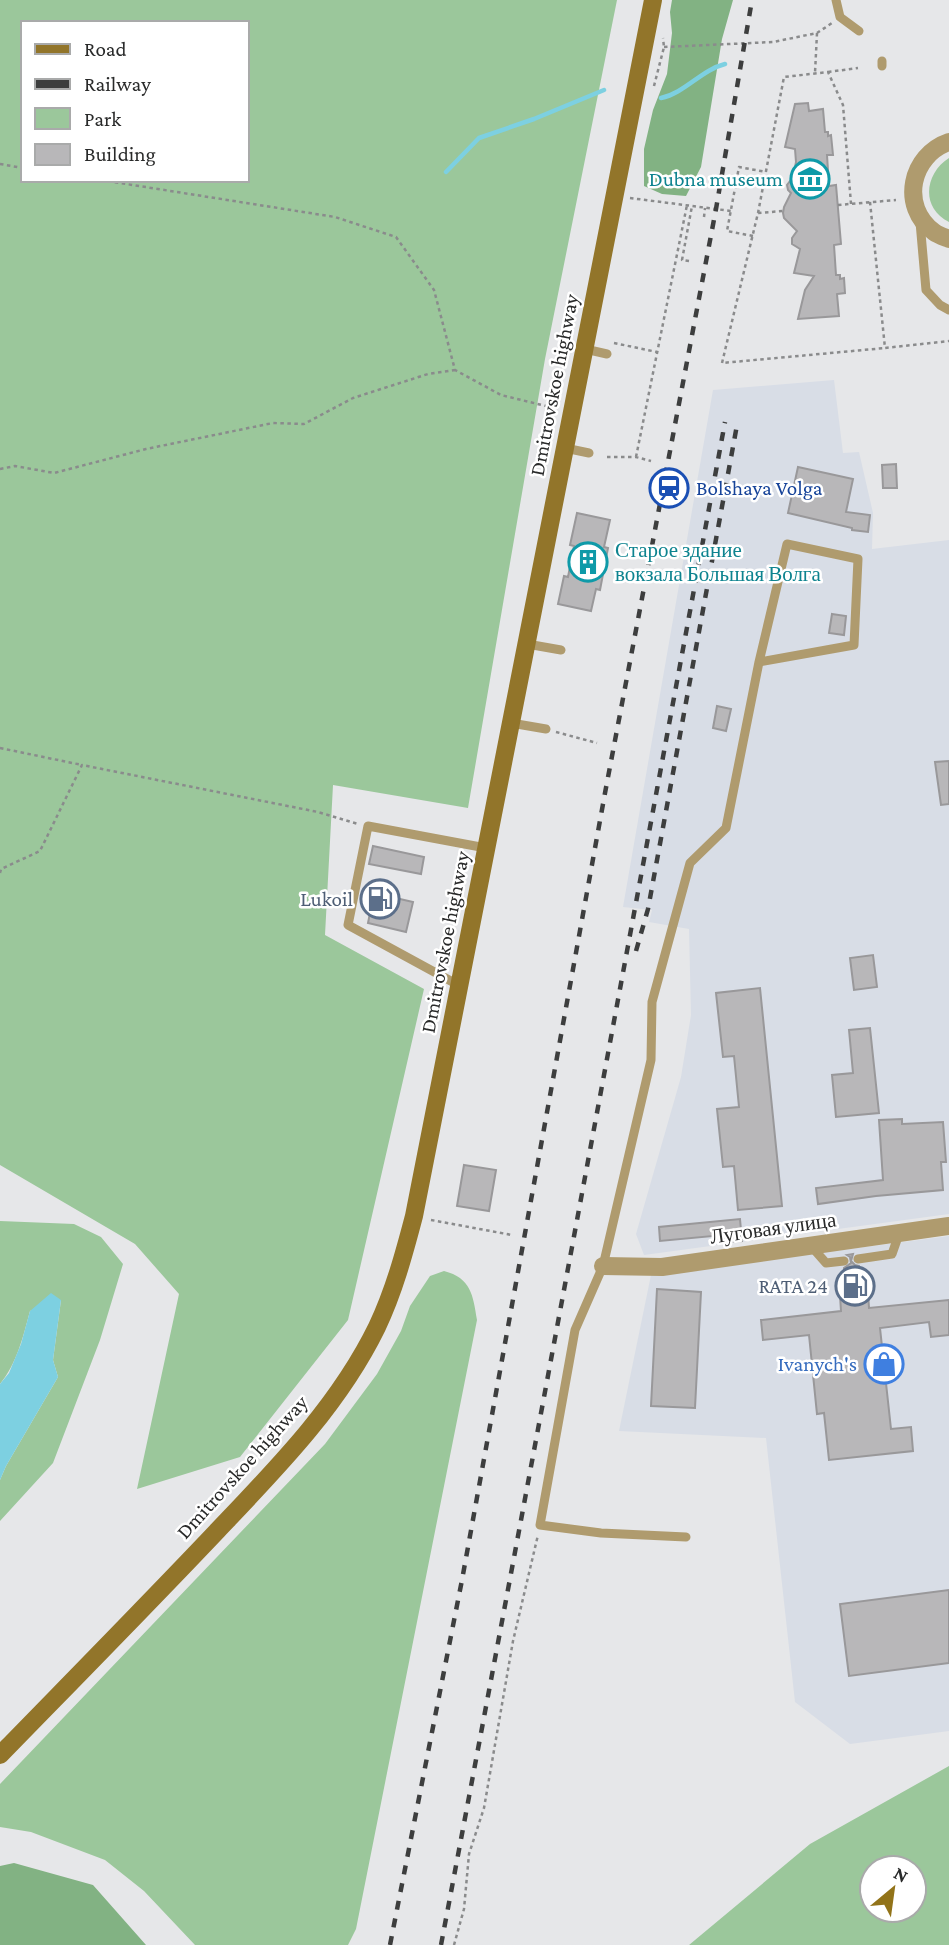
<svg xmlns="http://www.w3.org/2000/svg" width="949" height="1945" font-family="'Crimson Pro',serif">
<rect width="100%" height="100%" fill="#e6e7e9"/>
<path fill="#d8dde6" d="M834 380 843 453 859 452 873 513 872 549 949 540V1214L644 1255 636 1234 681 1077 691 1015 689 929 649 922 652 910 623 907 713 390Z
M949 1236V1731L850 1744 795 1702 766 1438 619 1431 651 1275Z"/>
<path fill="#9bc79b" fill-rule="evenodd" d="M0 0H617L545 359 468 808 333 785 325 935 424 989 348 1320 240 1457 137 1489 179 1294 135 1244 0 1165ZM23 23H247V180H23Z
M949 158V222C920 208 925 173 949 158Z
M0 1221 74 1224 101 1237 123 1264 100 1340 53 1463 0 1521V1480L6 1466 58 1377 53 1360 61 1300 30 1311C23 1337 17 1363 0 1384Z
M444 1271C471 1278 473 1295 477 1320L356 1929 348 1945H195L144 1891 105 1860 31 1832 0 1827V1784L325 1444 377 1374 401 1331 410 1306 430 1276Z
M949 1766V1945H689L810 1844ZM872 1868H914V1910H872Z"/>
<path fill="#82b283" d="M672 0H733L722 39 701 167 686 196 662 194 644 186V149L653 110 667 74 672 33 670 12Z
M14 1863 93 1885 146 1945H0V1866Z"/>
<path fill="#7dd0e1" d="M51 1293 61 1300 53 1360 58 1377 6 1466 0 1480V1384L9 1373 21 1344 30 1311Z"/>
<g fill="none" stroke-linecap="round" stroke-linejoin="round">
<path stroke="#7dd0e1" stroke-width="4.5" d="M661 98C685 93 701 70 725 64
M446 172 479 138 534 119 604 90"/>
</g>
<path fill="#b8b7b9" stroke="#99989a" stroke-width="2" d="M808 103 809 111 823 109 825 132H828V136L831 135 833 155H827L829 186 836 185 841 244 834 245 836 275H840V279L844 278 845 293 837 294 839 316 798 319 805 290 814 276 794 273 800 249 792 244V238L797 231 784 218 783 213 784 207 791 193 788 190 787 185 793 177 796 162 795 149 785 147 795 104Z
M896 464 897 488H883L882 465Z
M798 467 853 479 846 512 870 515 868 532 852 530V528L788 513Z
M577 513 610 520 604 547 608 548 600 590 596 589 591 611 558 604 564 576 568 577 574 546 570 545Z
M832 614 846 616 844 635 829 633Z
M717 706 731 709 726 731 713 728Z
M949 761V804L941 805 935 762Z
M373 846 424 857 421 874 369 864Z
M374 893 413 902 406 932 368 923Z
M873 955 877 987 854 990 850 958Z
M760 988 782 1206 738 1210 734 1166 723 1167 717 1109 739 1107 734 1056 723 1057 716 993Z
M870 1028 879 1113 836 1117 832 1075 853 1073 849 1030Z
M902 1119V1124L943 1122 946 1162H941L943 1190 876 1196 818 1204 816 1188 883 1180 879 1120Z
M464 1165 496 1170 489 1211 457 1206Z
M740 1219 742 1241 730 1242V1238L723 1239V1235L660 1241 659 1227Z
M853 1254 851 1261 855 1265 859 1266 860 1278H867L869 1308 949 1300V1335L931 1337 929 1322 880 1328 891 1429 911 1427 913 1451 829 1460 824 1413 817 1414 809 1335 763 1340 761 1320 841 1311 839 1280H845L844 1268 851 1263 850 1257 847 1255Z
M657 1289 701 1292 695 1408 651 1406Z
M949 1590V1663L849 1676 840 1604Z"/>
<g fill="none" stroke-linecap="round" stroke-linejoin="round">
<path stroke="#8a8b8c" stroke-width="2.5" stroke-dasharray="3.5 3.5" stroke-linecap="butt" d="M817 33 832 23
M664 47 773 42 817 33 815 73
M828 72 858 68
M654 86 664 47 663 38
M0 164 23 168
M101 180 335 217 396 237 434 290 455 370 501 395 558 409
M630 198 731 211
M870 202 885 348 949 341
M851 204 843 105 828 72 784 77 758 213 722 363 885 348
M838 205 896 200
M758 213 783 211
M704 217 705 208
M753 236 727 231 739 167 766 172
M689 261 682 260 692 206
M614 343 657 352
M607 457H636L651 461
M636 457 687 205
M0 469 15 466 54 473 146 449 273 423 304 424 353 398 428 374 455 370
M556 732 597 743
M0 748 82 765
M0 873 1 869 40 851 82 765 318 812 358 824
M431 1220 512 1235
M454 1945 464 1909 469 1854 484 1808 513 1641 538 1535"/>
<path stroke="#af9b6e" stroke-width="9" d="M836 0 840 17 859 31
M882 61V66
M920 222 926 290 940 305 949 310
M585 349 607 354
M565 448 589 453
M527 644 561 650
M511 723 546 729
M460 986 348 925 368 826 486 848
M811 1246 826 1263 844 1261
M858 1259 892 1254 899 1234
M686 1537 601 1533 540 1525 575 1330 603 1266 651 1060 652 1002 690 863 726 828 759 662 787 544 858 559 854 645 759 662"/>
<path stroke="#af9b6e" stroke-width="18" d="M949 142C911 155 899 206 934 232 938 235 944 237 949 239
M603 1266 662 1267 949 1226"/>
<path stroke="#92752a" stroke-width="18" d="M0 1755C73 1680 146 1606 218 1530 277 1468 339 1405 377 1327 394 1291 404 1254 414 1216L653 0"/>
<path stroke="#3d3e3e" stroke-width="4.5" stroke-dasharray="9 9" stroke-linecap="butt" d="M636 951 648 909 737 425
M390 1945 462 1580 605 793 716 209 752 0
M441 1945C537 1438 631 930 725 422"/>
</g>
<defs>
<g id="museum-ring" transform="scale(2.0125)"><circle r="9.5" fill="#fff" stroke="#0f9aa8" stroke-width="1.5"/><path d="M0-6L6-3V-2H-6V-3ZM-5-1h2V3h-2ZM-1-1h2V3h-2ZM3-1h2V3H3ZM-6 4H6V6H-6Z" fill="#0f9aa8"/></g>
<g id="station-ring" transform="scale(2.0125)"><circle r="9.5" fill="#fff" stroke="#1a4fb4" stroke-width="1.5"/><path d="M-3-6H3Q5-6 5-4V2Q5 4 3 4L4.5 6H3L1.5 4h-3L-3 6H-4.5L-3 4Q-5 4-5 2V-4Q-5-6-3-6ZM-3.5-4v3h7v-3ZM-3.5 1v1.5H-2V1ZM2 1v1.5H3.5V1Z" fill="#1a4fb4"/></g>
<g id="building-ring" transform="scale(2.0125)"><circle r="9.5" fill="#fff" stroke="#0f9aa8" stroke-width="1.5"/><path d="M-4-6H4V6H1V3H-1V6H-4ZM-2.5-4.3h1.7v1.8h-1.7ZM.8-4.3h1.7v1.8H.8ZM-2.5-1h1.7V.8h-1.7ZM.8-1h1.7V.8H.8Z" fill="#0f9aa8"/></g>
<g id="fuel-ring" transform="scale(2.0125)"><circle r="9.5" fill="#fff" stroke="#5c6f8a" stroke-width="1.5"/><path d="M-5.5-6h7V0h2V4h1.3V-2.5L3-4.5l.8-.8L6-3V5H2.5V1h-1V6h-7ZM-4.2-4.7v3.2H.2V-4.7Z" fill="#5c6f8a"/></g>
<g id="shop-ring" transform="scale(2.0125)"><circle r="9.5" fill="#fff" stroke="#3f7fe0" stroke-width="1.5"/><path d="M-5-2.5h2.3a2.7 3.5 0 0 1 5.4 0H5L5.5 6h-11ZM-1.5-2.5h3a1.5 2.3 0 0 0-3 0Z" fill="#3f7fe0"/></g>
</defs>
<g fill-rule="evenodd">
<use href="#museum-ring" x="810" y="179"/>
<use href="#station-ring" x="669" y="488"/>
<use href="#building-ring" x="588" y="562"/>
<use href="#fuel-ring" x="380" y="899"/>
<use href="#fuel-ring" x="855" y="1286"/>
<use href="#shop-ring" x="884" y="1364"/>
</g>
<g text-anchor="middle" stroke-width="5" stroke-linejoin="round" paint-order="stroke">
<g font-size="21" fill="#0d838f" stroke="#fff" text-anchor="end">
<text x="783" y="186">Dubna museum</text>
<text x="615" y="557" text-anchor="start">Старое здание<tspan x="615" dy="24">вокзала Большая Волга</tspan></text>
</g>
<g font-size="21" fill="#292a2a" stroke="#fff">
<text transform="translate(554 385) rotate(-79)" y="7">Dmitrovskoe highway</text>
<text transform="translate(445 942) rotate(-79)" y="7">Dmitrovskoe highway</text>
<text transform="translate(773 1228) rotate(-8)" y="7">Луговая улица</text>
<text transform="translate(242 1467) rotate(-48)" y="7">Dmitrovskoe highway</text>
</g>
<g font-size="21" fill="#164399" stroke="#fff" text-anchor="start">
<text x="696" y="495">Bolshaya Volga</text>
</g>
<g font-size="21" fill="#4e5e75" stroke="#fff" text-anchor="end">
<text x="353" y="906">Lukoil</text>
<text x="828" y="1293">RATA 24</text>
</g>
<g font-size="21" fill="#366cbe" stroke="#fff" text-anchor="end">
<text x="857" y="1371">Ivanych's</text>
</g>
</g>
<rect x="21" y="21" width="228" height="161" fill="#ffffff" stroke="#a9aaaa" stroke-width="2"/>
<rect x="35" y="44" width="35" height="10" fill="#92752a" stroke="#a9aaaa" stroke-width="2"/>
<text x="84" y="56" font-size="21" fill="#292a2a">Road</text>
<rect x="35" y="79" width="35" height="10" fill="#3d3e3e" stroke="#a9aaaa" stroke-width="2"/>
<text x="84" y="91" font-size="21" fill="#292a2a">Railway</text>
<rect x="35" y="108" width="35" height="21" fill="#9bc79b" stroke="#a9aaaa" stroke-width="2"/>
<text x="84" y="126" font-size="21" fill="#292a2a">Park</text>
<rect x="35" y="144" width="35" height="21" fill="#b8b7b9" stroke="#a9aaaa" stroke-width="2"/>
<text x="84" y="161" font-size="21" fill="#292a2a">Building</text>
<g transform="translate(893 1889) rotate(29)"><circle r="33" fill="#ffffff" stroke="#a9aaaa" stroke-width="2"/>
<path d="M0-5L12 26L0 18L-12 26Z" fill="#927319"/>
<text y="-10" font-size="19" font-weight="bold" text-anchor="middle" fill="#292a2a">N</text>
</g>
</svg>
